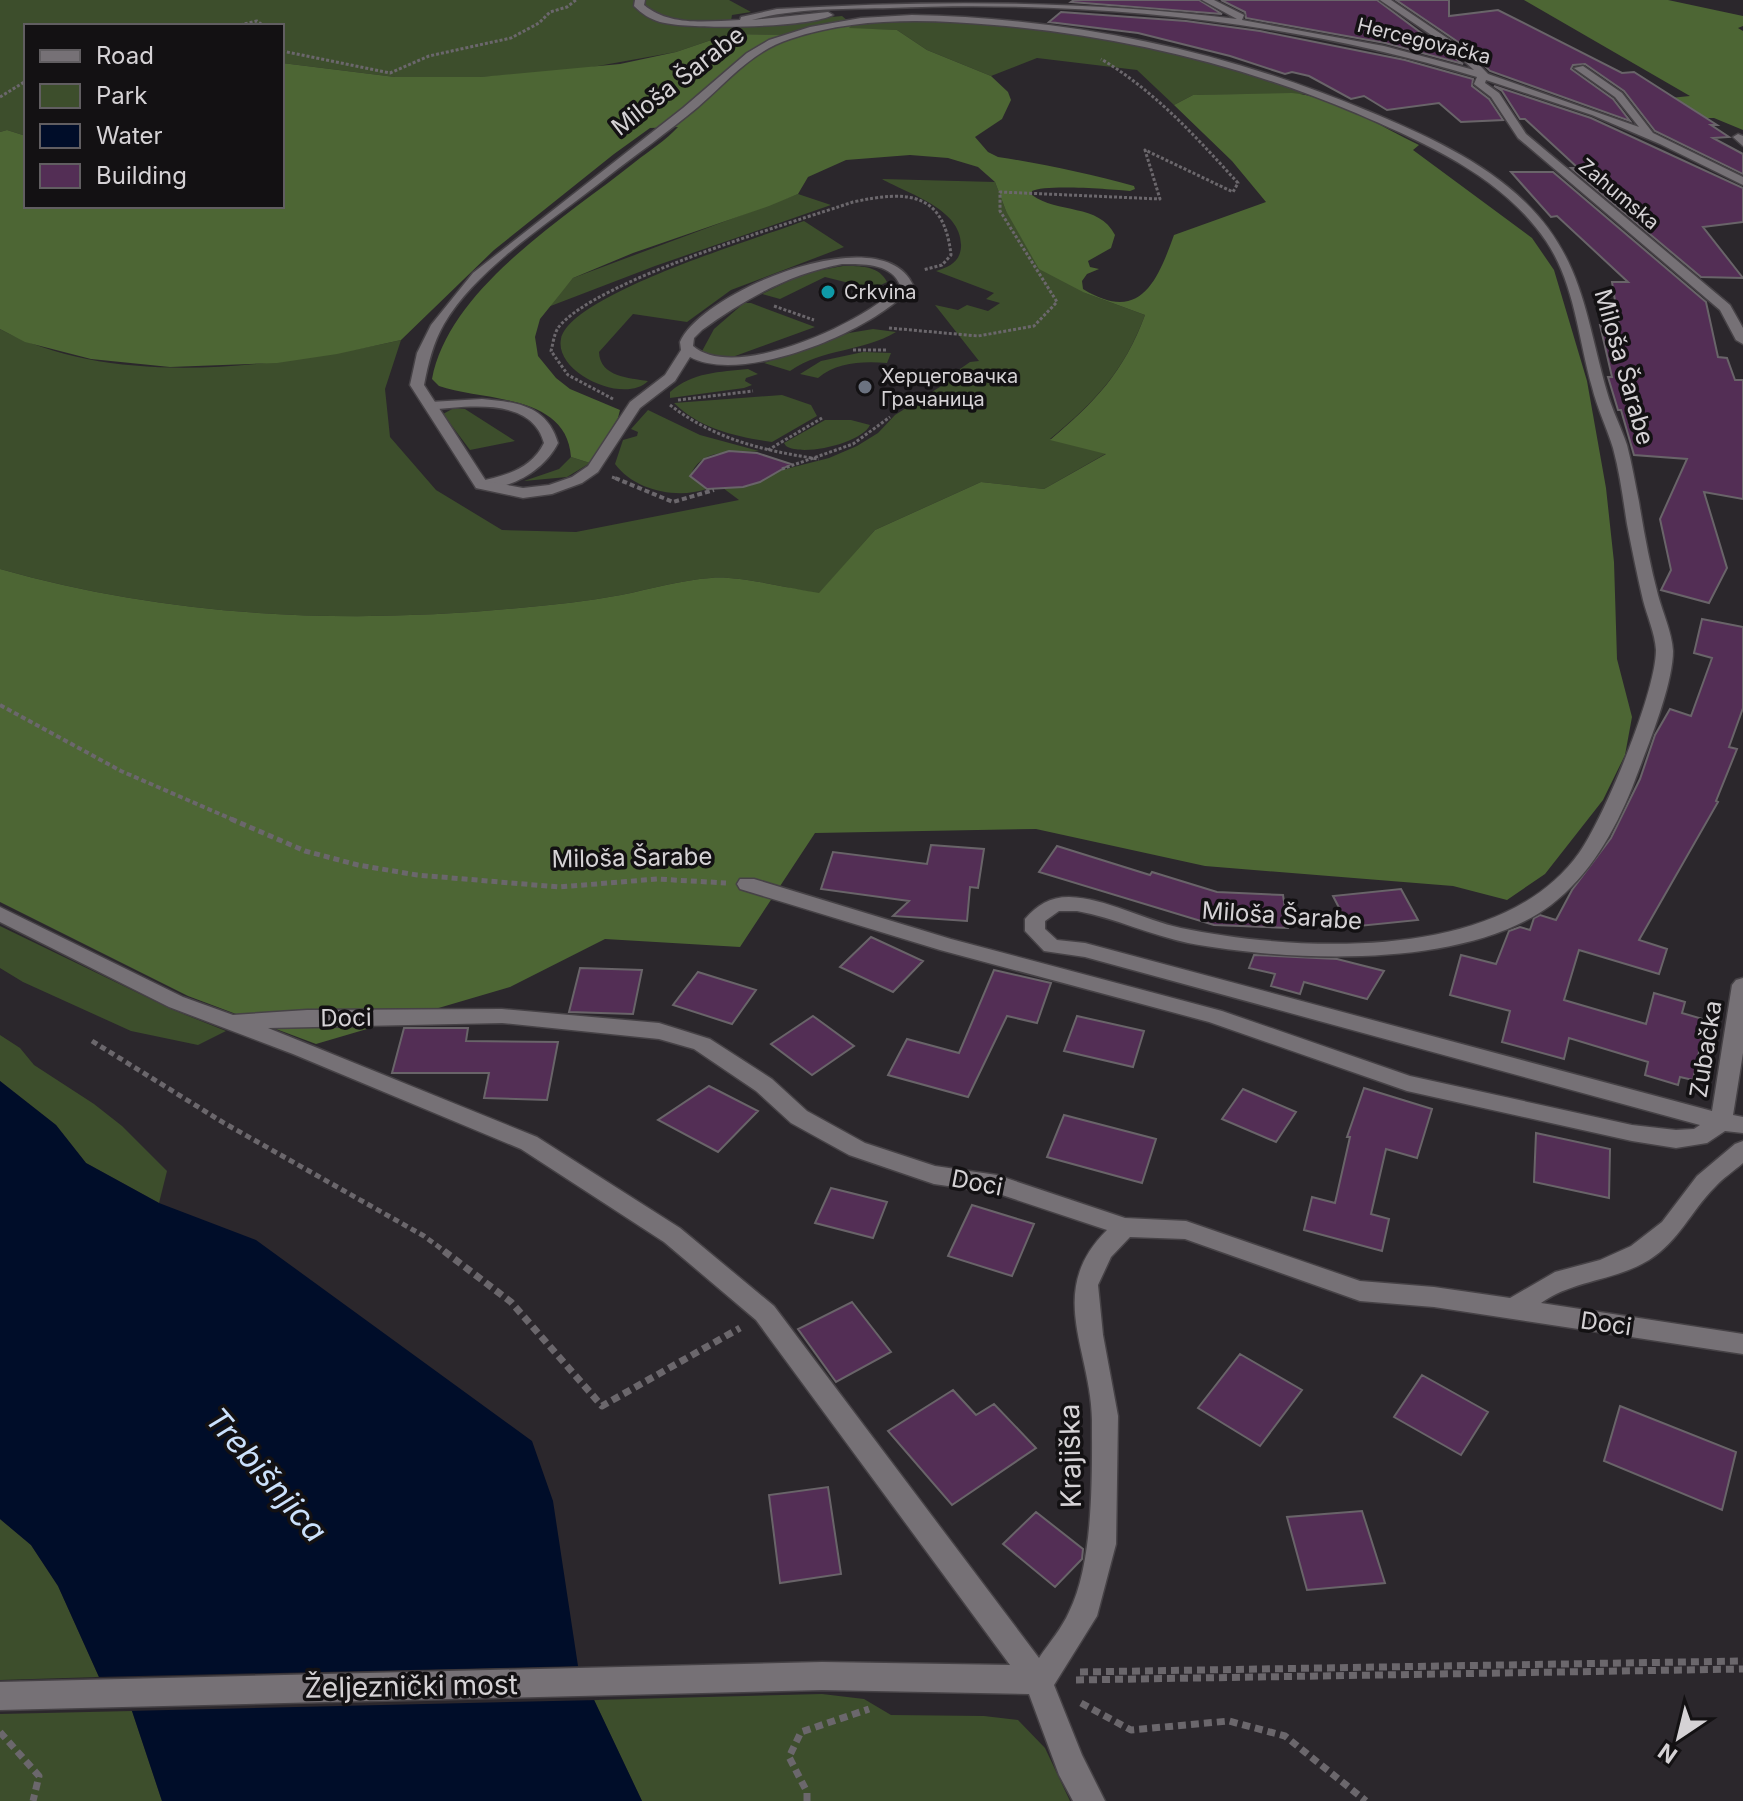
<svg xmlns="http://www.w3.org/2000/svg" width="1743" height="1801" font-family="Inter,sans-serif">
<rect width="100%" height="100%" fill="#2b272c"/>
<path fill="#3d4e2c" d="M0 0H638L637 6 676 24H758L842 16 848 21 787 35 729 34 676 52 570 71 480 77H395L282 63V26H26V136L7 130 0 132Z
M643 0H729L751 12 732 15 731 21C698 23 670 24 641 6Z
M908 20C1046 24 1177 47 1307 94L1193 95 1174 105 1137 70 1037 58 991 76 927 50 897 30 847 29 853 24Z
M882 179 995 182 1006 211 1085 293 1145 315C1124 371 1096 401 1050 439L1107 453 1044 489 981 482 875 530 819 594C792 589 736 575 711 578 681 580 651 589 621 595 588 601 553 605 519 608 346 625 168 617 0 569V329C114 390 280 367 401 340L385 389 390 437 436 490 502 530 576 532 739 500 723 488 750 486 782 470 829 458 857 446 878 433 895 415 959 375 960 369 970 362 979 361 935 305 958 310 967 305 988 311 1000 303 986 299 994 293 936 271C949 267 960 262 961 247 963 209 908 194 882 179Z
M798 194 831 205 655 266 548 307 573 278Z
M804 221 844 247 731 290 687 322 633 314 599 352C600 377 629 378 648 381 625 405 554 373 561 339 570 294 759 238 804 221Z
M843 266C858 266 879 265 887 282L873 289 825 277 780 299 762 294 805 273Z
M744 303H751L815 327 727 359 701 353 714 329Z
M873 329 896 332C863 352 823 348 790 371L764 363 849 333Z
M863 352 891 353 887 363C863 361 837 362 818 378L800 374 821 361Z
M748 369 758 374 746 378 745 381 752 385 744 388 670 398V392C692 372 720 372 748 369Z
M782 395 811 405 817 416 772 442C737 437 700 429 674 403Z
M454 408 465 409 515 441 470 450 443 414Z
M648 410 700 435 759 451C736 454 705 446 692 472L694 479 707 489C677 499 635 491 615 464L623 440 637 436 638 432 631 429Z
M825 420H851L870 425C862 443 803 457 786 446L784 443Z
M571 457 590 463 567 477 524 481 559 469Z
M0 926 171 1009 226 1031 198 1045 131 1031 23 982 0 968Z
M0 1035 20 1048 34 1065 94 1104 122 1126 167 1171 159 1203 86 1163 56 1125 0 1081Z
M0 1519 31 1545 58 1586 99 1677 0 1680Z
M822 1694 864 1699 891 1715 984 1716 1018 1720 1045 1748 1070 1801H642L594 1700Z
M132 1711 162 1801H0V1714Z"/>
<path fill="#4d6634" d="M1524 0H1668L1743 16V26L1738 28 1743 31V130L1714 118H1686L1640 101 1690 96Z
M853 24 849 28 897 30 927 50 991 76 1008 92 1011 100 1002 119 975 137 988 152 998 157C1045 164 1089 174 1134 186L1135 189 1130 191C1112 189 1044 184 1032 191V195C1057 214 1099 203 1115 235L1111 248 1088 261 1090 267 1099 269 1087 274 1082 281 1083 289C1140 324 1157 282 1174 235L1266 202 1232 161 1174 105 1193 95 1292 93C1335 97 1380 126 1419 145L1413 150 1532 238 1554 270 1587 381 1606 488 1614 562 1617 659 1632 717 1625 755 1603 800 1545 874 1507 900 1453 886 1205 866 1036 829 815 833 740 947 605 939 510 987 316 1044 188 996 0 902V569C168 617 346 625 519 608 553 605 588 601 621 595 651 589 681 580 711 578 736 575 792 589 819 593L875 530 981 482 1044 489 1106 454 1050 440C1095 402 1124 372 1145 315L1085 293 1039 269 1006 211 995 182 978 167 948 158 910 155 846 160 808 177 798 194 769 206 633 253 573 278 540 319 535 337 538 356 556 378 570 389 620 410 618 418 590 463 571 457C567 393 481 401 439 386L432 379C449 288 565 218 635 162 649 151 666 140 678 127L650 128 614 154 494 250 401 340 337 354 277 363 170 367 91 359 25 342 0 329V132L7 130 26 136V206H282V63L395 77H480L620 64 676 52 729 34 799 35Z"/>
<path fill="#000d29" d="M0 1081 56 1125 86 1163 159 1203 256 1240 532 1441 553 1501 578 1666 642 1801H162L132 1711 99 1677 58 1586 31 1545 0 1519Z"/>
<path fill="#2b272c" d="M583 1666 599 1700 126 1711 95 1677Z"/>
<path fill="#532e55" stroke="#696469" stroke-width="2" d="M1074 0H1199L1222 14 1071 2Z
M1221 0H1377L1463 64 1385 43 1246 18 1245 12Z
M1396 0H1449V16L1498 10 1622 73 1634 72 1717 125H1711L1729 137 1713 138 1743 154V174L1655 131 1624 91 1585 64 1573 65 1571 69 1613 99 1630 121 1490 71 1467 48Z
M1061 12 1186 21 1260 31 1405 60 1473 79 1472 86 1489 99 1503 120 1461 122 1439 103 1387 110 1364 96 1351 99 1309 76 1292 72 1285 74 1230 56 1138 33 1049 22Z
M1494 86 1591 118 1743 188V222L1703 227 1743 278 1701 277 1571 168H1578L1525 119H1520L1502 91Z
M1511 172H1553L1706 302 1718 357 1727 358 1735 380H1743V499L1704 492 1727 568 1709 603 1661 590 1671 570 1660 519 1687 459 1634 455 1621 410H1618L1608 377H1612L1600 325 1619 326 1612 282H1628L1557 216 1551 217Z
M729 451 757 453 791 464 760 482 743 487 707 489 690 476 704 459Z
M1702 619 1743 627V708L1729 747 1737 749 1716 801 1718 802 1639 940 1667 949 1659 974 1579 950 1564 1000 1646 1024 1654 993 1685 1002 1682 1013 1706 1020 1693 1080 1680 1077 1678 1085 1645 1075 1648 1062 1569 1038 1564 1059 1502 1042 1510 1011 1450 995 1461 955 1496 964 1509 931 1520 927 1530 930 1534 918 1540 915 1556 920 1572 890 1611 838 1640 779 1655 735 1670 709 1691 716 1712 658 1694 653Z
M931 845 984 849 978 888 970 887 967 921 893 916 909 901 821 889 833 852 927 864Z
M1057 846 1150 875 1152 872 1217 892 1283 895 1288 928 1214 925 1039 872Z
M1401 889 1418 920 1349 927 1333 896Z
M871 937 923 961 893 992 840 967Z
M1254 955 1337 959 1384 971 1367 999 1304 982 1300 994 1271 986 1275 974 1249 968Z
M580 968 642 970 633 1014 569 1012Z
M994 970 1051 983 1037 1023 1007 1016 968 1097 888 1075 907 1039 959 1053Z
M698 972 756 990 732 1024 673 1005Z
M813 1016 854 1046 812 1075 771 1044Z
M1077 1016 1144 1031 1133 1067 1064 1051Z
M404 1028H468L466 1041 558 1042 547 1100 484 1098 489 1073H392Z
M709 1086 758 1111 718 1152 658 1120Z
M1364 1088 1432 1109 1417 1158 1386 1149 1371 1214 1389 1219 1382 1251 1304 1230 1312 1197 1335 1203 1350 1137H1347Z
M1243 1089 1296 1112 1276 1142 1222 1119Z
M1064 1115 1156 1139 1142 1183 1047 1157Z
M1536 1133 1610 1149 1609 1198 1534 1182Z
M831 1188 887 1202 873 1238 815 1223Z
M972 1205 1034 1224 1012 1276 948 1256Z
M852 1302 891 1352 836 1382 798 1329Z
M1240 1354 1302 1390 1260 1446 1198 1408Z
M1422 1375 1488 1412 1461 1455 1394 1417Z
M953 1390 976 1415 994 1404 1036 1448 952 1505 888 1431Z
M1620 1406 1736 1452 1722 1510 1604 1461Z
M828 1487 841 1574 780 1583 769 1495Z
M1362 1511 1385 1583 1307 1590 1287 1517Z
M1036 1512 1083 1549 1082 1559 1055 1587 1003 1544Z"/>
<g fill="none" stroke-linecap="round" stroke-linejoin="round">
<g stroke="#464246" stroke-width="3">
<path id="service" d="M482 399C516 402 547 405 558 443 544 471 508 492 476 488V482C504 476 531 470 544 443 532 397 468 406 430 410L424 406 430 402Z"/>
</g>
<g stroke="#464246" stroke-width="3">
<path id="minor" d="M635 0H645L644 5C670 27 708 21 740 20L741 17 777 9C932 0 1083 0 1237 19L1202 0H1214L1244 15 1242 20 1384 46 1474 70 1446 45 1380 0H1391L1465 50 1488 74 1639 127 1615 97 1574 68 1583 66 1622 93 1653 133 1743 177V185L1660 144 1592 115 1486 80 1485 83 1499 93 1526 134 1730 305 1743 328V344L1736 340 1720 310 1518 138 1491 97 1474 84 1477 77C1287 20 1088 0 890 8 847 9 793 8 752 20L828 12 833 15C809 28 689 30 660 22 650 19 642 14 634 6Z
M912 15C1070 18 1223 50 1368 111 1423 134 1482 160 1525 202 1583 258 1586 319 1607 392 1612 410 1621 427 1627 445 1632 464 1635 483 1639 502 1644 533 1650 565 1658 595 1663 614 1672 632 1673 651 1673 687 1645 753 1632 788 1614 832 1590 875 1551 905 1464 970 1290 962 1188 943 1150 935 1115 918 1077 911H1059L1045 921V929L1057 940 1085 943 1712 1111 1732 985 1736 980 1743 978V1053L1733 1115 1743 1117V1133L1725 1131 1707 1143 1676 1148 1632 1141 1407 1091 1209 1022 940 950 740 889 737 884 740 879H754L951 939 1222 1011 1410 1076 1632 1125 1676 1130 1694 1129 1700 1125 1085 957 1044 951 1025 931V919C1037 905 1050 897 1069 897 1106 898 1144 920 1181 928 1298 952 1501 963 1579 853 1604 818 1656 692 1656 650 1655 633 1647 616 1643 600 1637 575 1632 549 1627 524 1623 499 1620 473 1613 448 1607 428 1597 408 1592 387 1578 338 1575 284 1546 241 1502 176 1425 143 1356 113 1239 64 1120 36 994 25 927 19 855 17 790 39 752 51 727 82 698 107 668 132 637 154 606 178 554 220 478 266 444 324 433 343 428 364 424 385L486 481 523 488 549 485 572 477 588 466 630 402 665 375 681 350 680 342C701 292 882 216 913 285 879 329 743 386 690 357L675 381 640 408 598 472 582 483 552 494 523 498 476 488 410 385 417 353 431 325 473 273 683 108 747 53 769 40 810 27 861 18ZM842 264C863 264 891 263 900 285 868 321 735 383 693 346L694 338 702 330C745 299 789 274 842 264Z
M1738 134 1743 136V146L1733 137Z
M0 907 183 997 233 1015 307 1010 502 1009 659 1023 710 1039 772 1079 807 1111 865 1143 935 1166 997 1175 1125 1218 1186 1221 1360 1281 1434 1287 1510 1298 1555 1272 1600 1260 1631 1246 1662 1222 1697 1176 1735 1144 1743 1141V1163C1734 1171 1723 1178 1715 1187 1691 1211 1679 1241 1649 1260 1615 1281 1573 1280 1541 1303L1743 1334V1354L1434 1307 1360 1301 1185 1239 1130 1237 1111 1257 1098 1285 1103 1335 1118 1416 1116 1544 1097 1616 1054 1685 1082 1755 1105 1801H1073L1059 1775 1029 1694 822 1690 0 1710V1682L822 1662 1010 1665 756 1320 664 1242 521 1149 293 1054 169 1007 0 922ZM502 1023 659 1039 694 1049 756 1091 791 1123 849 1155 934 1184 996 1193 1107 1230C1045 1291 1091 1349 1092 1420 1092 1475 1094 1562 1069 1612 1062 1628 1049 1643 1039 1658L774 1306 680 1228 537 1137 268 1028Z"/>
</g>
<path stroke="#6b676c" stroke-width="3" stroke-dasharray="3 2" stroke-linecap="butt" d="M235 26 257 21 264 26
M282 51 390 73 429 56 511 38 539 23 550 12 567 7 576 0
M0 97 26 81
M774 306 814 320
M889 328 978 336 1034 326 1057 302 1000 211V192L1160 199 1145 150 1233 192 1238 183C1196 137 1155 91 1101 59
M853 350H887
M613 399 568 375 551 351C553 344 554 334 558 328 593 281 791 223 853 202 908 190 944 192 951 255L942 265 923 270
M678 400 753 391
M670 405C714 439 764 451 819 459
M768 450 822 418
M782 469 853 444 890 417
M612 477 620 480"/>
<path stroke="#6b676c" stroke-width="4" stroke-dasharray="5 3" stroke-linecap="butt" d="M615 478 673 502 714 490
M0 705 121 771 236 821"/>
<path stroke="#6b676c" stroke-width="5" stroke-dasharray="6 4" stroke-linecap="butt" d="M231 819 305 851 358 865 417 875 559 887 657 879 726 883
M92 1041 224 1123 424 1236 447 1253"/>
<path stroke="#6b676c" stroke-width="7" stroke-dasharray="8 5" stroke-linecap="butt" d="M444 1251 511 1302 602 1406 740 1328
M1080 1672 1743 1661
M1076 1680 1743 1669
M1081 1703 1131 1730 1229 1721 1285 1736 1366 1801
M0 1732 39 1776 33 1801
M807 1801V1792L789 1757 801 1732 869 1709"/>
<use href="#service" fill="#767176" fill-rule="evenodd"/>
<use href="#minor" fill="#767176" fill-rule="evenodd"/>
</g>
<circle fill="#0f9aa8" stroke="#131113" stroke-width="3" cx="828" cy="292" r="8"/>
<circle fill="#6b7280" stroke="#131113" stroke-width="3" cx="865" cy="387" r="8"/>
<g text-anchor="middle" stroke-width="7" stroke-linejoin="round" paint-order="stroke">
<g font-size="20" fill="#d5d2d5" stroke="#131113">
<text transform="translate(1424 41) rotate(14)" y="7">Hercegovačka</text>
<text transform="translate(1619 194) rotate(40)" y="7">Zahumska</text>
</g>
<g font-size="20" fill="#d5d2d5" stroke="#131113" text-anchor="start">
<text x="844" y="299">Crkvina</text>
<text x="881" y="383">Херцеговачка<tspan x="881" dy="23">Грачаница</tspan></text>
</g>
<g font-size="24" fill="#d5d2d5" stroke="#131113">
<text transform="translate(678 81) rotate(-38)" y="8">Miloša Šarabe</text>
<text transform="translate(1624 367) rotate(74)" y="8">Miloša Šarabe</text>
<text transform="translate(632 858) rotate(-1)" y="8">Miloša Šarabe</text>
<text transform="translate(1282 916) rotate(4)" y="8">Miloša Šarabe</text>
<text transform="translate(346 1018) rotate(-1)" y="8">Doci</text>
<text transform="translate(1706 1049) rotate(-81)" y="8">Zubačka</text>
<text transform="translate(977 1183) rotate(11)" y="8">Doci</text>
<text transform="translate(1606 1324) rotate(8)" y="8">Doci</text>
</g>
<g font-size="28" fill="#d5d2d5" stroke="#131113">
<text transform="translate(1070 1456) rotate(-91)" y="10">Krajiška</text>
<text transform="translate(411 1686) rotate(-1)" y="10">Željeznički most</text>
</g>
<g font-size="32" font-style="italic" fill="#cbe1fc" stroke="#131113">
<text transform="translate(266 1475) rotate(49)" y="11">Trebišnjica</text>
</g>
</g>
<rect x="24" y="24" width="260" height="184" fill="#131113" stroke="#615e61" stroke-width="2"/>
<rect x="40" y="50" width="40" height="12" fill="#767176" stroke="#615e61" stroke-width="2"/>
<text x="96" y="64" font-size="24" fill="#d5d2d5">Road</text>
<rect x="40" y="84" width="40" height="24" fill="#3d4e2c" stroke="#615e61" stroke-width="2"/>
<text x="96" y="104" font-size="24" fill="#d5d2d5">Park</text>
<rect x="40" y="124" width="40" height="24" fill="#000d29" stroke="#615e61" stroke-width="2"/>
<text x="96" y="144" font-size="24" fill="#d5d2d5">Water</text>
<rect x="40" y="164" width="40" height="24" fill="#532e55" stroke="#615e61" stroke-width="2"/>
<text x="96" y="184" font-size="24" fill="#d5d2d5">Building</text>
<g transform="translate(1679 1737) rotate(215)" stroke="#131113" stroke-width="6" paint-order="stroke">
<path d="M0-6L14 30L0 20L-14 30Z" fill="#d5d2d5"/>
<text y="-12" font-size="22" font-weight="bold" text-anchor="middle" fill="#d5d2d5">N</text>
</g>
</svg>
